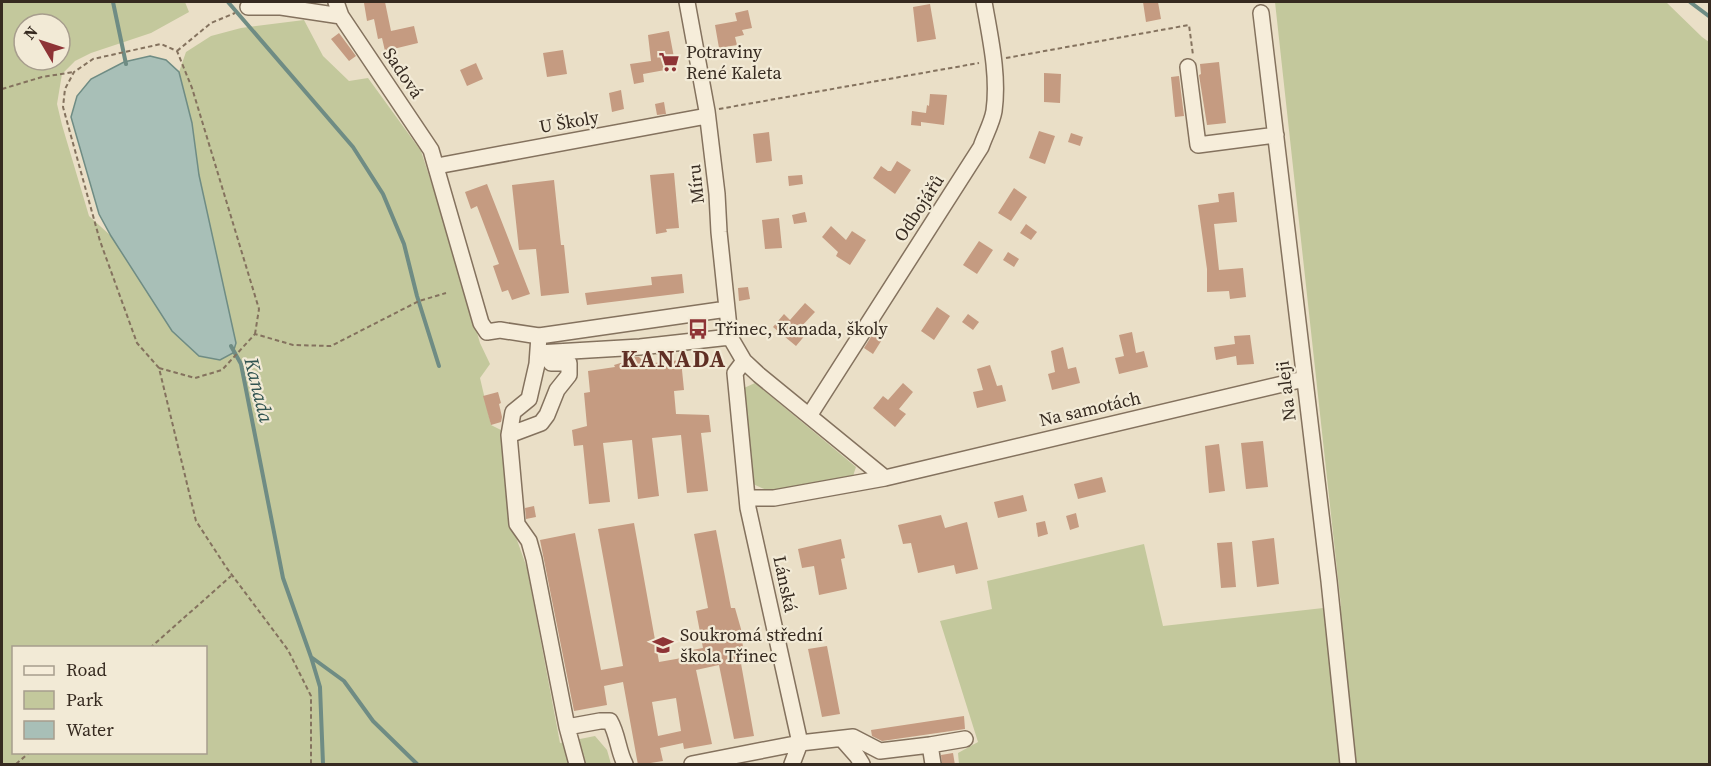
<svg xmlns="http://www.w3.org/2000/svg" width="1711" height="766" font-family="'Source Serif 4',serif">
<rect width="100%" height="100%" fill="#eadfc7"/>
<path fill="#c3c89c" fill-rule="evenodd" d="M2 2H185L189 12 151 33 91 53 75 61 62 74 57 104 62 125 89 216 111 236 172 331 199 356 220 360 210 230 199 175 192 123 179 72 186 52 211 36 241 28 304 20 323 56 349 81 368 78 421 151 452 246 480 343 490 364 480 378 491 425 503 431 512 526 527 568 560 743 595 736 607 750 611 764H2ZM24 24H60V60H24ZM14 648H206V752H14Z
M1275 2H1666L1702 37 1709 42V764H959L958 753 978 742 940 621 992 609 987 581 1144 544 1163 626 1341 606Z
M755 383 856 467 851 482 775 494 753 484 744 388Z"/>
<path fill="#a8bfb7" stroke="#6f8c84" stroke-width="1.5" d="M150 56 166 60 179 72 192 123 199 175 236 343 233 353 220 360 199 356 172 331 111 236 99 214 71 117 77 96 91 79 124 62Z"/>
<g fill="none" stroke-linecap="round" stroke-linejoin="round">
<path stroke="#6f8c84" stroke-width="4" d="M113 2 126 64
M228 2 353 147 383 194 404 244 417 296 439 366
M1690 2 1710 17
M231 346 241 364 283 578 311 657 320 687 323 764
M311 657 344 681 373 721 417 764"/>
</g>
<path fill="#c59b81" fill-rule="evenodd" d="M370 2H385L391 31 414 26 418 43 385 51 382 38 378 39 374 19 367 21 364 3Z
M1143 2H1158L1161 19 1146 22Z
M930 4 936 39 917 42 913 7Z
M748 10 752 28 742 30 744 35 735 37 737 45 719 48 715 25 737 21 735 13Z
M669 31 676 68 643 74 644 82 634 84 630 64 651 61 648 35Z
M339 33 356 56 349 61 331 39Z
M563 50 567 74 547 77 543 53Z
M1219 62 1226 123 1207 125 1199 75 1201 74 1200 64Z
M476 63 483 79 467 86 460 70Z
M1044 73 1061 74 1060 103 1044 102Z
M1179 76 1184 116 1175 117 1171 77Z
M621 90 624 109 612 112 609 93Z
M930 94 947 95 944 125 921 122V126L911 125 912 111 926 113 927 105 929 106Z
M664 102 666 114 657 115 655 104Z
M1039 131 1055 136 1045 164 1029 158Z
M769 132 772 161 756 163 753 134Z
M1071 133 1083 137 1080 146 1068 142Z
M897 161 911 170 895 194 873 178 881 166 888 171H891Z
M674 173 679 228 666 229 667 232 656 234 650 175Z
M802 175 803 184 789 186 788 176Z
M554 180 561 245H564L569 293 541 296 536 249 519 250 512 185Z
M487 184 530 294 512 300 508 290 502 292 493 266 499 264 477 206 471 209 465 192Z
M1014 188 1027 197 1011 221 998 213Z
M1234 192 1237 222 1214 224 1219 270 1243 268 1246 297 1230 299 1229 291 1207 292V269L1198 205 1219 202 1218 194Z
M805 212 807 222 794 224 792 215Z
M779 218 782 248 765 249 762 220Z
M1026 224 1037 232 1031 240 1020 233Z
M831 226 846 240 852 231 866 240 850 265 836 256 838 252 822 237Z
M979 241 993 250 977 274 963 265Z
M1008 252 1019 259 1014 267 1003 260Z
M682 274 684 293 587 305 585 293 652 285 651 277Z
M748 287 750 299 739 301 738 288Z
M805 303 815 312 800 328 807 333 796 346 773 327 784 314 790 320Z
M937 307 950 316 934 340 921 331Z
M968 314 979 322 973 330 962 322Z
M874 332 883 338 873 354 864 348Z
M1132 332 1136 353 1144 351 1148 367 1119 374 1115 358 1124 356 1119 335Z
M1250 335 1254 364 1237 365 1236 356 1216 360 1214 347 1235 344 1234 336Z
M1063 347 1068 369 1076 367 1080 383 1052 390 1048 374 1055 372 1051 351Z
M628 357H639L641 359 653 361 654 363 681 360 684 390 674 391 676 414 709 415 711 432 701 433 708 491 687 493 681 435 652 438 659 496 638 499 632 440 603 443 610 502 589 504 583 445 574 446 572 430 587 426 584 393 590 392 588 371 615 367 614 365 627 361Z
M990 365 997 386 1002 385 1006 401 977 408 973 392 983 390 977 369Z
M903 383 913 392 899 409 906 414 895 427 873 408 883 396 888 400Z
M498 392 501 403 499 404 502 417 501 422 491 425 483 396Z
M1263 441 1268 487 1246 489 1241 443Z
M1219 444 1225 491 1209 493 1205 446Z
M1102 477 1106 492 1078 499 1074 484Z
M1023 495 1027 511 998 518 994 502Z
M534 506 536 517 526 519 525 508Z
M1076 513 1079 527 1070 530 1066 516Z
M941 515 945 528 967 522 978 569 956 574 954 565 918 573 911 543 903 544 898 525Z
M1045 521 1048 534 1038 537 1036 523Z
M634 523 659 662 693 656 692 650 703 648 696 611 708 608 694 534 716 530 731 608H735L741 629 744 657 740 658 754 736 734 739 719 665 696 670 712 744 684 749 683 743 660 748 663 761 638 765 623 682 604 686 607 705 574 711 540 540 575 533 601 670 623 666 598 529ZM676 698 681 731 658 736 652 702Z
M1274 538 1279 584 1257 587 1252 541Z
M841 539 845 558 841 559 847 589 819 595 814 566 802 568 798 549Z
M1232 542 1236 587 1221 588 1217 543Z
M827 646 840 714 822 717 808 649Z
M964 716 965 729 882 741 872 736 871 730Z
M953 753 955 765H942L941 755Z"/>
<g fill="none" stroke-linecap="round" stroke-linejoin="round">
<g stroke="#84725e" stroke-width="18">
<path id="minor" d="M336 2 341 16 431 150 481 323 487 332 500 330 539 336 537 364 529 399 513 412 509 435 517 524 529 541 534 559 567 727 577 764
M687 2 707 111 717 194 719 232 730 337 744 361 759 375 885 478
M248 7H281L341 16
M1261 13 1329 581 1348 764
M1188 67 1198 145 1276 135
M437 166 707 116
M539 336 727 309
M538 353 640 347 730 337
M744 361 735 373 748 508 800 743
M809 416 981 147C985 135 992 123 994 111 999 75 990 37 984 2
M509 435 541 423 547 415 557 390 569 375V363H551
M748 498H774L885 478 1304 379
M567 727 600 721H610C618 735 618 751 625 764
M842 739 857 756 862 764
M930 745 965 739
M692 764 800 743 853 737 880 751 930 745 933 764
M792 764 800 743"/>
</g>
<path stroke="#84725e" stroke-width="2" stroke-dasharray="4.5 3" stroke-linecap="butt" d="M177 51 211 23 235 13
M1006 58 1189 25 1193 55
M2 89 42 77 74 72
M719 109 979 63
M255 334 259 309 192 88 177 51 161 44 93 59 74 72 65 89 63 107 100 241 137 343 159 368 196 521 226 567 288 650 311 696V764
M159 368 195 378 222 370 255 334 293 345 331 346 419 301 446 293
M150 648 231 576
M16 764 30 752"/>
<use href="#minor" stroke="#f6edda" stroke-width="15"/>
</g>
<defs>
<g id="supermarket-bare" transform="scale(1.62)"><path d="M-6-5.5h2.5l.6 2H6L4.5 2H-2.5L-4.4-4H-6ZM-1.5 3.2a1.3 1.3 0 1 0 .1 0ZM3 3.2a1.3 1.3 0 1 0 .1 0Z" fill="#8e3436" stroke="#f2ead6" stroke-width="2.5" paint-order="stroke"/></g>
<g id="bus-bare" transform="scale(1.62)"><path d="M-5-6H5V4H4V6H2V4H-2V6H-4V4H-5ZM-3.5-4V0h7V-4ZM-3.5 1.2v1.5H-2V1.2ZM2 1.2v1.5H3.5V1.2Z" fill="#8e3436" stroke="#f2ead6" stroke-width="2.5" paint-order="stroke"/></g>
<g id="school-bare" transform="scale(1.62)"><path d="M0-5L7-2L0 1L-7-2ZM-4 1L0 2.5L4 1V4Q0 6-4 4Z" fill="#8e3436" stroke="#f2ead6" stroke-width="2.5" paint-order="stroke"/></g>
</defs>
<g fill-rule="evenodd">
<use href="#supermarket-bare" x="669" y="62"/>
<use href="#bus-bare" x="698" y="329"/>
<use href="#school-bare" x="663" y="645"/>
</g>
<g text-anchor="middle" stroke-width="4.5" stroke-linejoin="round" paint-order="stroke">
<g font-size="18" fill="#362a20" stroke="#f2ead6" text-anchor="start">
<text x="686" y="58">Potraviny<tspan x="686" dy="21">René Kaleta</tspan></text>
<text x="715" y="335">Třinec, Kanada, školy</text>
<text x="680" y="641">Soukromá střední<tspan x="680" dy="21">škola Třinec</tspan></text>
</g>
<g font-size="18" fill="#362a20" stroke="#f2ead6">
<text transform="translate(403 73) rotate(56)" y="6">Sadová</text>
<text transform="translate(569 122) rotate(-10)" y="6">U Školy</text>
<text transform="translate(696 184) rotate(-96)" y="6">Míru</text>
<text transform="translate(919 208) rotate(-57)" y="6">Odbojářů</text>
<text transform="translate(1286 391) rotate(-97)" y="6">Na aleji</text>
<text transform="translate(1090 409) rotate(-13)" y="6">Na samotách</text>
<text transform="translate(785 584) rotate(78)" y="6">Lánská</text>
</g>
<g font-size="20" font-style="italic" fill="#315451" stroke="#f2ead6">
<text transform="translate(259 390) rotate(76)" y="7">Kanada</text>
</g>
<g font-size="24" font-weight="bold" letter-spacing="1.5" fill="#5f2f24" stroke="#f2ead6">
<text x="674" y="367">KANADA</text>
</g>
</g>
<rect width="1711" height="766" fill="none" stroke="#362a20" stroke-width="6"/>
<rect x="12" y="646" width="195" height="108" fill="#f2ead6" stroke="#a79d8d" stroke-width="1.5"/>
<rect x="24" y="666" width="30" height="9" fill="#f6edda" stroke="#a79d8d" stroke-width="1.5"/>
<text x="66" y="676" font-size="18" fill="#362a20">Road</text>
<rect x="24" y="691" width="30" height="18" fill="#c3c89c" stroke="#a79d8d" stroke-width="1.5"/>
<text x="66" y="706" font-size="18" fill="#362a20">Park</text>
<rect x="24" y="721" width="30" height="18" fill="#a8bfb7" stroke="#a79d8d" stroke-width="1.5"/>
<text x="66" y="736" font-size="18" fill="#362a20">Water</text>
<g transform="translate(42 42) rotate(309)"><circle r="28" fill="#f2ead6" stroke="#a79d8d" stroke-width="1.5"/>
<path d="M0-4.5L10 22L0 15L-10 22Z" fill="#8e3436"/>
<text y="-9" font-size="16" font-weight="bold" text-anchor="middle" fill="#362a20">N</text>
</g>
</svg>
